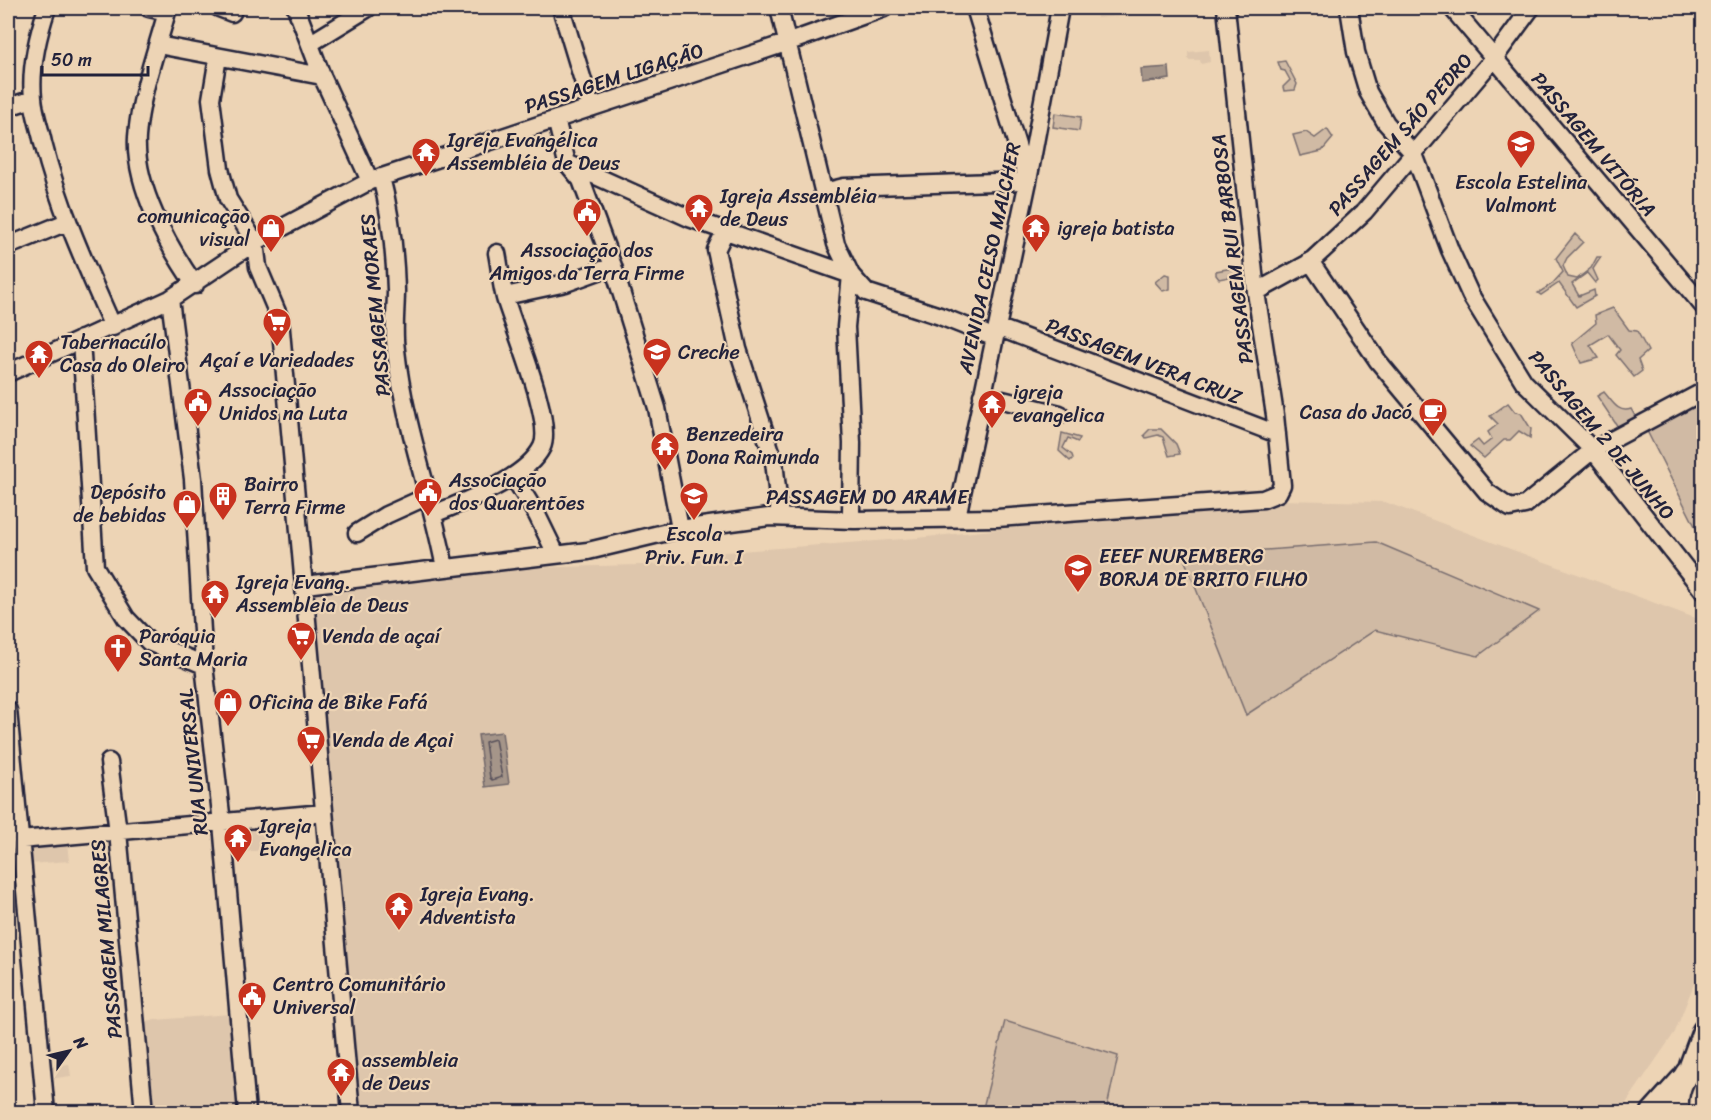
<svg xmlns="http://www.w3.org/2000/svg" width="1711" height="1120" font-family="Sriracha,sans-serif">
<rect width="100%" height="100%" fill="#edd4b5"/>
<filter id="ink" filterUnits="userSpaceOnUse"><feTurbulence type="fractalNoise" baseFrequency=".0167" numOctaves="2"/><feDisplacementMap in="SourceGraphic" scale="12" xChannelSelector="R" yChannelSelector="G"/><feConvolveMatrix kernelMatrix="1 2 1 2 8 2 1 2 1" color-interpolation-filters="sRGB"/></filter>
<g filter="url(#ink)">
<path fill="#dec6ac" d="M1095 8H1131V15L1097 18Z
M1209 50 1210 62 1201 64 1200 60H1188V52Z
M1276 500 1385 502 1703 621V961L1675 1032 1620 1112H361L305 586 482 569 679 564 725 552 917 538Z
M271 826 274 849 233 853 231 830Z
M67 843 69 861 30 864 28 846Z
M230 1014 243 1112H151L143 1021Z
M69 1064 71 1076 49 1079 47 1067Z"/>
<path fill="#d0baa4" stroke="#796e70" stroke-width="1.5" d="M1285 61 1297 84 1295 90 1284 91 1283 87 1290 80 1285 71 1281 70 1278 62Z
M1055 113 1081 117 1079 131 1053 127Z
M1327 129 1333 138 1322 151 1300 156 1293 135 1306 132 1315 138Z
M1575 234 1583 242 1567 258 1563 266 1568 277 1577 279 1591 268 1597 257H1601L1593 269 1598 280 1595 283 1587 273 1572 284 1579 296 1594 290 1595 296 1576 307 1559 283 1541 295 1538 293 1552 284 1563 272 1556 258Z
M1238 267 1240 275 1219 279 1216 275V271Z
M1165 274 1170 275V289L1163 291 1155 282Z
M1613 308 1629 330 1637 331 1648 351 1638 360 1642 371 1634 377 1616 355 1620 350 1608 334 1590 345 1599 358 1581 363 1572 343 1596 323 1595 315Z
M1604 392C1612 401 1618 414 1631 409L1636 418 1618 427 1597 396Z
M1703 399V542L1647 431Z
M1508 403 1515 412 1521 413 1531 429 1530 438 1519 431 1510 440H1504L1484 458 1470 446 1478 440 1483 446 1492 439 1488 432 1498 424 1490 416Z
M1150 429H1161L1176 444 1180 454 1169 456 1163 437 1158 435 1146 438 1144 435Z
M1062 433 1080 438 1078 442 1068 438 1063 448 1072 455 1073 458 1070 461 1059 451Z
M1376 542 1539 611 1478 656 1375 630 1246 715 1183 556Z
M1005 1021 1118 1056 1106 1112H998L983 1108Z"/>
<path fill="#a59589" stroke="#71676a" stroke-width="1.5" d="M1169 67 1170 79 1142 83 1141 69Z
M502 732 509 784 485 787 478 735Z"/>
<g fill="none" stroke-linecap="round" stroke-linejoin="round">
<path stroke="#56505a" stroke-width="1.5" d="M495 739 502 777 492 780 490 778 485 742Z"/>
<g stroke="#22223b" stroke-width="21">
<path id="minor" d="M47 8C38 35 30 69 33 98 34 113 40 128 43 143 59 207 86 266 113 327
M149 8 167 12
M168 8C157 50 140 93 137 137 134 186 168 246 195 285
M219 8 232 13
M296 8 322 76 370 181
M561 8 591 107
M779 8 836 244 851 275 846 327 852 443 851 513 854 520
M1349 8 1356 52 1368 92 1386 123 1414 154 1450 250 1471 296 1524 382 1593 450 1704 592
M1452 8 1704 307
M311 43 368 8
M158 45 322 76
M218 57 211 99 220 169 228 199 255 242 258 267 280 319 351 1112
M8 107 33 99
M556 119 567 163 581 180 613 266 657 408 680 529
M567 163 689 218 851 275 866 292 940 316 993 337
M381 177C391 215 395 252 396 290 396 310 393 330 396 350 404 425 431 494 445 568
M824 192 844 187 1028 181 975 8
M725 231 716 250 738 349 774 461 780 516 791 518
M8 246 67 222
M1310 261 1378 361 1487 492 1510 508 1525 505 1593 450 1704 391
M1256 292 1309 263 1364 212 1495 57 1531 8
M505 296 566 283 613 266
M170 299 193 479 204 665 222 823 247 1112
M997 327 1277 434
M81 339 95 567 126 618 149 642 204 665
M8 373 170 299 255 242 370 181 789 42 884 8
M982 395 1060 414
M513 476 537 515 556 554
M434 514C465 501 526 479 542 447 554 422 514 329 505 298 501 283 500 268 497 253
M957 517 1028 181 1060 8
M357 533 386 515 428 496
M305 585 588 551 680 529 769 517 854 520 997 518 1263 499 1278 493 1282 485 1275 415 1256 292 1226 8
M8 710 46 1112
M109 762 118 832 144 1112
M20 840 324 813"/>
</g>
<g stroke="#22223b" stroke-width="27">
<path id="secondary" d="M1691 1066 1704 1031
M1653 1112 1681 1081
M1677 1112C1675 1088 1684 1071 1704 1057"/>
</g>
<use href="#minor" stroke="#edd4b5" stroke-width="16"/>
<use href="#secondary" stroke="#edd4b5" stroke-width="22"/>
</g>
</g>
<defs>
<g id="school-pin" transform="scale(1.5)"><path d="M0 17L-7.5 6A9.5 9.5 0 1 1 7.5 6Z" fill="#c8321e" stroke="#edd4b5"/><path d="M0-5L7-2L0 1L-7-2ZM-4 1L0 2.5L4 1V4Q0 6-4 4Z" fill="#fff"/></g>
<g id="temple-pin" transform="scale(1.5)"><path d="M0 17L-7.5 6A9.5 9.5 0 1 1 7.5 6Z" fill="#c8321e" stroke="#edd4b5"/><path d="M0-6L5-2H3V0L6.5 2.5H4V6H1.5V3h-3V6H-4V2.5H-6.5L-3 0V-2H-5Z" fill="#fff"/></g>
<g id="civic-pin" transform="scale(1.5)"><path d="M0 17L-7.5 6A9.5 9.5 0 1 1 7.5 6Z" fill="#c8321e" stroke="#edd4b5"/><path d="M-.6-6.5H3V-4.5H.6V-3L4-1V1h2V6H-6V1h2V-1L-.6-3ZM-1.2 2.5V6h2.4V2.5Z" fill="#fff"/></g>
<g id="shop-pin" transform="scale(1.5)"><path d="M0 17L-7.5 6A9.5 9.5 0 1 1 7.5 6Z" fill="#c8321e" stroke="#edd4b5"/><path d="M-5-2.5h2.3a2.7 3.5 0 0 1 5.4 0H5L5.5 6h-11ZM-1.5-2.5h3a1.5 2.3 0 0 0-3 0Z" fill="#fff"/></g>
<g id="supermarket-pin" transform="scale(1.5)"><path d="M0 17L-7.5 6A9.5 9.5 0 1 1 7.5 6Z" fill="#c8321e" stroke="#edd4b5"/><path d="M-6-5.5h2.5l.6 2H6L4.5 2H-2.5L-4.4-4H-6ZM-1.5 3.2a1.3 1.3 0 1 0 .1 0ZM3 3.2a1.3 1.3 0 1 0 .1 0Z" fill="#fff"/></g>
<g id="cafe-pin" transform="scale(1.5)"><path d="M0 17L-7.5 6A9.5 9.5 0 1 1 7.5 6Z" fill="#c8321e" stroke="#edd4b5"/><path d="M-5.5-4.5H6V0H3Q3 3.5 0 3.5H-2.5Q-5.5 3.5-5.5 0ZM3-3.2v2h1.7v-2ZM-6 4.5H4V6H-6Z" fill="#fff"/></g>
<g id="building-pin" transform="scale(1.5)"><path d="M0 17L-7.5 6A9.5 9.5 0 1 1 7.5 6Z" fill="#c8321e" stroke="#edd4b5"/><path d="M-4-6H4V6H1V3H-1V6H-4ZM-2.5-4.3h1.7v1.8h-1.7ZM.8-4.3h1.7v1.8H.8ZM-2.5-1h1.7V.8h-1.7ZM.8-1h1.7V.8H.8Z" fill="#fff"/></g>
<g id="church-pin" transform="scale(1.5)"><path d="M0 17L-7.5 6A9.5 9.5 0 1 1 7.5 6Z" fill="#c8321e" stroke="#edd4b5"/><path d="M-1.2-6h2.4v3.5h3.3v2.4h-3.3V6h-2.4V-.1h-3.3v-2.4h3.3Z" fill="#fff"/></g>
</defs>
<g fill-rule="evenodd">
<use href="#school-pin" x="1521" y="144"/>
<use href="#temple-pin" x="426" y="152"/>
<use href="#temple-pin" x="699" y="208"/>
<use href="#civic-pin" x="587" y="212"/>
<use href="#shop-pin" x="271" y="228"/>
<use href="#temple-pin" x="1036" y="228"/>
<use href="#supermarket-pin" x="277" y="322"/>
<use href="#school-pin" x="657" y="352"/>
<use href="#temple-pin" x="39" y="354"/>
<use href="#civic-pin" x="198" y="402"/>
<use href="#temple-pin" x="992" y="404"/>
<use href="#cafe-pin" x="1433" y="412"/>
<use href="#temple-pin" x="665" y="446"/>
<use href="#civic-pin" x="428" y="492"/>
<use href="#building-pin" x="223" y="496"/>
<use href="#school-pin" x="694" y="496"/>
<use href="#shop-pin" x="187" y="504"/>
<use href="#school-pin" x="1078" y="568"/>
<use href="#temple-pin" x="215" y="594"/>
<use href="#supermarket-pin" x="301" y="636"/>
<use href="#church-pin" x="118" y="648"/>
<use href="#shop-pin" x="228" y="702"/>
<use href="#supermarket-pin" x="311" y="740"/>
<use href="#temple-pin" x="238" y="838"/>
<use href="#temple-pin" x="399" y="906"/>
<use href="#civic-pin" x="252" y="996"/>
<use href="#temple-pin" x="341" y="1072"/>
</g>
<g text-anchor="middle" stroke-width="4.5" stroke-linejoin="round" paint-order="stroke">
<g font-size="20" fill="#22223b" stroke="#edd4b5">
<text transform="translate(614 78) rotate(-18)" y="7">PASSAGEM LIGAÇÃO</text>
<text transform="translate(1400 134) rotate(-49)" y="7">PASSAGEM SÃO PEDRO</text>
<text transform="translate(1594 144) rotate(50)" y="7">PASSAGEM VITÓRIA</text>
<text transform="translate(1232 249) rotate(-97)" y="7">PASSAGEM RUI BARBOSA</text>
<text transform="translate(989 258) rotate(-78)" y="7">AVENIDA CELSO MALCHER</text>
<text transform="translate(375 305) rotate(-95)" y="7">PASSAGEM MORAES</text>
<text transform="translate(1144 361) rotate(21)" y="7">PASSAGEM VERA CRUZ</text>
<text transform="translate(1602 435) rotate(50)" y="7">PASSAGEM 2 DE JUNHO</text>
<text x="867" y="504">PASSAGEM DO ARAME</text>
<text transform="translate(193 762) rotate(-96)" y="7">RUA UNIVERSAL</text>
<text transform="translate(106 939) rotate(-95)" y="7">PASSAGEM MILAGRES</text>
</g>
<g font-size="20" fill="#22223b" stroke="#edd4b5" text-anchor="start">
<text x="447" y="147">Igreja Evangélica<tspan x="447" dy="23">Assembléia de Deus</tspan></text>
<text x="1521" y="189" text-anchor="middle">Escola Estelina<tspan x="1521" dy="23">Valmont</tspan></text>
<text x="720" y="203">Igreja Assembléia<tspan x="720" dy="23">de Deus</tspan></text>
<text x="250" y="223" text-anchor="end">comunicação<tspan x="250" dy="23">visual</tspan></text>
<text x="1057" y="235">igreja batista</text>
<text x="587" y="257" text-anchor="middle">Associação dos<tspan x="587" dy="23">Amigos da Terra Firme</tspan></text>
<text x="60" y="349">Tabernacúlo<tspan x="60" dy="23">Casa do Oleiro</tspan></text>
<text x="678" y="359">Creche</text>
<text x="277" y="367" text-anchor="middle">Açaí e Variedades</text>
<text x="219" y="397">Associação<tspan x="219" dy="23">Unidos na Luta</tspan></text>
<text x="1013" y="399">igreja<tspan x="1013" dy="23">evangelica</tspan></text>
<text x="1412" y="419" text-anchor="end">Casa do Jacó</text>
<text x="686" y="441">Benzedeira<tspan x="686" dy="23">Dona Raimunda</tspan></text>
<text x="449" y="487">Associação<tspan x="449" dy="23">dos Quarentões</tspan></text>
<text x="244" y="491">Bairro<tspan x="244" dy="23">Terra Firme</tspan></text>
<text x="166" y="499" text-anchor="end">Depósito<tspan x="166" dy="23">de bebidas</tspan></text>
<text x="694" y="541" text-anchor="middle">Escola<tspan x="694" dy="23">Priv. Fun. I</tspan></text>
<text x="1099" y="563">EEEF NUREMBERG<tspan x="1099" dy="23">BORJA DE BRITO FILHO</tspan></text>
<text x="236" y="589">Igreja Evang.<tspan x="236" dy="23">Assembleia de Deus</tspan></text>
<text x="139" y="643">Paróquia<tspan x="139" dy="23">Santa Maria</tspan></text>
<text x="322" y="643">Venda de açaí</text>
<text x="249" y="709">Oficina de Bike Fafá</text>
<text x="332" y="747">Venda de Açai</text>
<text x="259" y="833">Igreja<tspan x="259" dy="23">Evangelica</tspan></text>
<text x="420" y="901">Igreja Evang.<tspan x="420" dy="23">Adventista</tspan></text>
<text x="273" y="991">Centro Comunitário<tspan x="273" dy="23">Universal</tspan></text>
<text x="362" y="1067">assembleia<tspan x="362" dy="23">de Deus</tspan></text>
</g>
</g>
<rect width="1711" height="1120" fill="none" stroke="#edd4b5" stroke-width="30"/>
<rect x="15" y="15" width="1681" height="1090" fill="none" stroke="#22223b" stroke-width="2" filter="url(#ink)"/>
<g transform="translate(69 1051) rotate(56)" stroke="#edd4b5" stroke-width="4.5" paint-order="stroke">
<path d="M0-4.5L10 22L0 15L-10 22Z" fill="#22223b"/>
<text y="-9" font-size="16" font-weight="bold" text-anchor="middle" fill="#22223b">N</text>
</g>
<path d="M42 66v9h106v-9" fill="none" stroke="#22223b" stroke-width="3"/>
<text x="51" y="66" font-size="18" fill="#22223b" stroke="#edd4b5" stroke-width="4.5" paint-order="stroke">50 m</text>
</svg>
